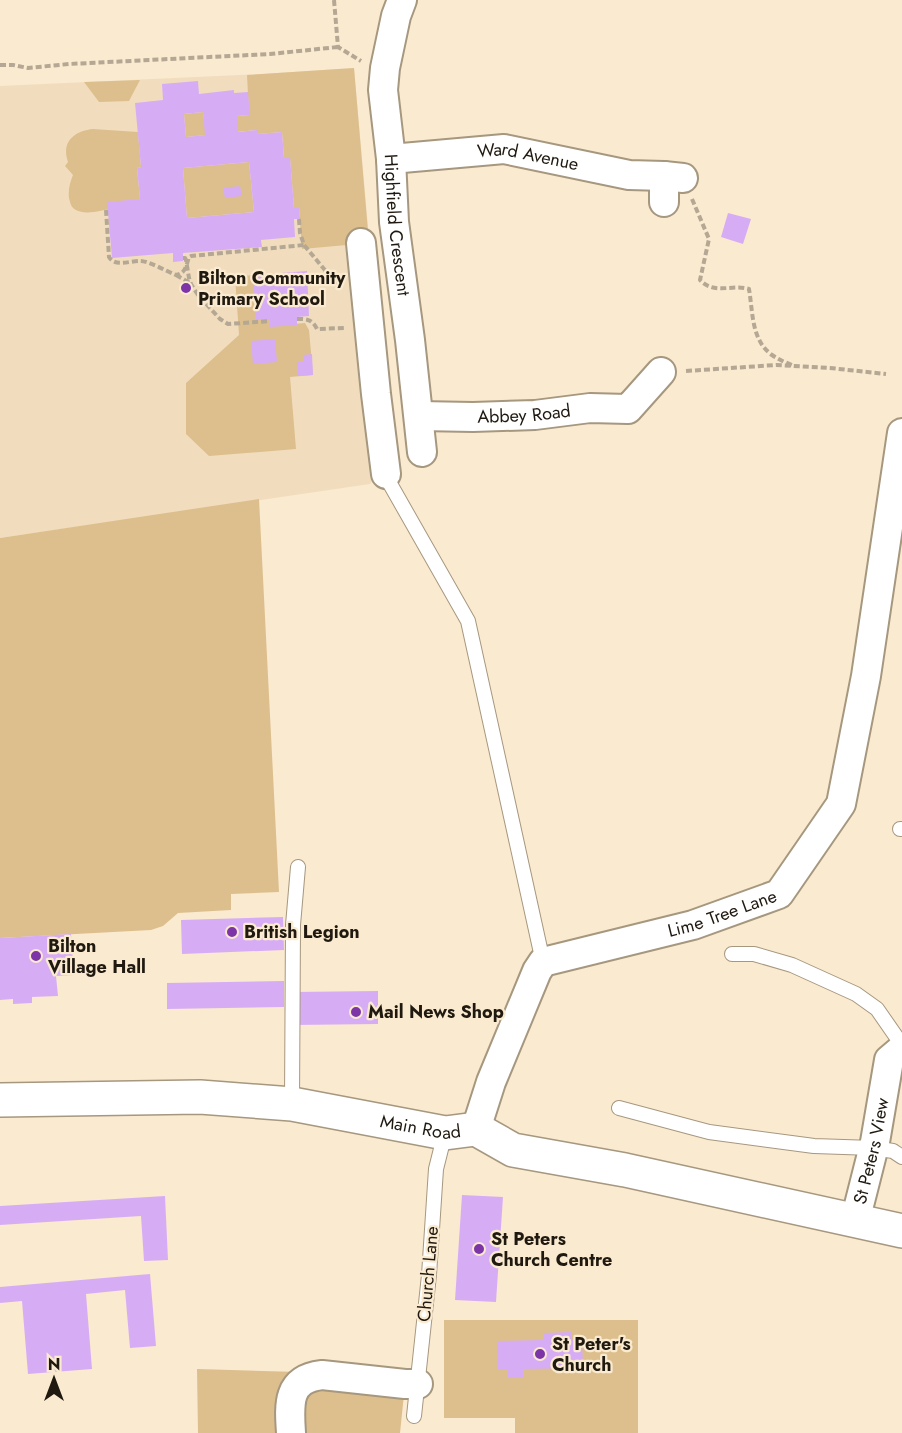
<svg xmlns="http://www.w3.org/2000/svg" width="902" height="1433" font-family="Jost,sans-serif">
<rect width="100%" height="100%" fill="#faead0"/>
<path fill="#f1ddbd" d="M354 68 370 249 377 473 370 484 0 538V86L262 74Z"/>
<path fill="#dcbf8d" d="M354 68 369 243 302 249 299 208H294L290 158H284L282 132 257 134 256 130 186 137 184 114 203 112 204 119 249 115 247 75Z
M140 80 129 101 99 102 84 82Z
M93 129 138 132 141 167 137 168 140 199C126 204 89 218 76 210 71 208 70 202 69 198 68 190 70 182 73 175L65 166 68 162C61 142 74 131 93 129Z
M249 162 254 212 187 218 183 168Z
M253 275 270 319V326L305 323 309 330 313 375 290 377 296 449 209 456 186 434V383L239 335 235 277Z
M259 499 279 892 231 894V910L178 913 163 926 151 930 0 938V538Z
M444 1320H638V1433H515V1418H444Z
M197 1369 406 1375 400 1433H198Z"/>
<path fill="#d6adf5" fill-rule="evenodd" d="M198 81 199 94 234 90V93L248 92 250 115 237 116 238 132 257 130V134L282 132 284 158 290 157 294 208H299L300 219H294L295 237 261 240 262 247 183 253V261L173 262V253L112 258 107 202 140 199 137 168 141 167 135 103 163 100 162 84ZM203 112 205 135 186 137 184 114ZM249 162 254 212 187 218 183 168Z
M240 186 242 196 225 198 223 188Z
M728 213 751 219 743 244 721 237Z
M307 271 309 316 297 317V325L270 327V319L256 320 253 275Z
M275 339 277 362 253 364 251 341Z
M312 354 313 375 298 376 297 362H304L303 355Z
M283 917 284 950 182 954 181 920Z
M71 934 74 975 56 976 58 996 32 997V1003L13 1004V999L0 1000V938Z
M284 981V1007L167 1009V983Z
M378 991V1024L294 1025 293 992Z
M462 1195 503 1197 496 1302 455 1300Z
M165 1196 168 1260 144 1261 141 1216 0 1225V1206Z
M150 1274 156 1346 130 1348 125 1290 86 1294 92 1369 28 1374 22 1301 0 1303V1287Z
M571 1332V1340L582 1339 583 1368 523 1369V1378H508V1370H498L497 1341 544 1340V1333Z"/>
<g fill="none" stroke-linecap="round" stroke-linejoin="round">
<g stroke="#a6977f" stroke-width="16">
<path id="lane" d="M386 474 389 482 468 621 543 962
M900 829H902
M732 954H754L792 965 856 994 877 1009 902 1045
M292 1104 293 925 298 867
M619 1108 709 1132 814 1146 873 1148 893 1151 902 1157
M414 1416 429 1275 436 1169 445 1133"/>
</g>
<g stroke="#a6977f" stroke-width="32">
<g id="street">
<path id="s1" d="M402 0 396 16 385 68 383 90 391 159 394 222 410 340 422 452"/>
<path id="s2" d="M391 159 504 149 629 175 664 176 683 178"/>
<path d="M664 176V202"/>
<path d="M361 243 376 394 386 474"/>
<path id="s3" d="M419 416 473 417 535 415 590 408 628 409 661 372"/>
<path id="s4" d="M476 1129 491 1082 537 971 543 962 693 925 779 894 841 804 866 676 902 433"/>
<path id="s5" d="M855 1221 875 1142 889 1060 902 1049"/>
<path d="M291 1433C289 1404 287 1379 322 1375L405 1384H418"/>
</g>
</g>
<g stroke="#a6977f" stroke-width="36">
<g id="secondary">
<path id="s6" d="M0 1100 200 1097 292 1104 445 1133 476 1129 513 1150 625 1170 902 1231"/>
</g>
</g>
<path stroke="#b4a793" stroke-width="4" stroke-dasharray="6 3" stroke-linecap="butt" d="M334 0 338 47 361 61
M0 65H13L28 68 69 64 270 54 338 47
M692 199 709 239 700 280C714 295 732 284 749 289 753 312 751 340 772 355 779 360 787 363 794 366
M106 210 109 257C115 267 129 261 140 261 149 261 166 271 176 275 186 273 186 266 189 257L191 256 304 245
M299 219 300 233 304 245 339 287
M183 258H185L186 260 189 278 191 284 198 295 220 319 228 324 270 321
M176 275 190 283
M297 319C307 319 312 319 317 329L345 328
M686 371 776 365 830 368 886 374"/>
<use href="#lane" stroke="#fff" stroke-width="14"/>
<use href="#street" stroke="#fff" stroke-width="28"/>
<use href="#secondary" stroke="#fff" stroke-width="33"/>
</g>
<g fill="#7c34a7" stroke="#faead0" stroke-width="2">
<circle cx="186" cy="288" r="6"/>
<circle cx="232" cy="932" r="6"/>
<circle cx="36" cy="956" r="6"/>
<circle cx="356" cy="1012" r="6"/>
<circle cx="479" cy="1249" r="6"/>
<circle cx="540" cy="1354" r="6"/>
</g>
<g text-anchor="middle" stroke-width="4.5" stroke-linejoin="round" paint-order="stroke">
<g font-size="18" fill="#1f1910" stroke="#faead0">
<text dy="6" stroke="none"><textPath href="#s2" startOffset="138">Ward Avenue</textPath></text>
<text dy="6" stroke="none"><textPath href="#s1" startOffset="228">Highfield Crescent</textPath></text>
<text dy="6" stroke="none"><textPath href="#s3" startOffset="105">Abbey Road</textPath></text>
<text dy="6" stroke="none"><textPath href="#s4" startOffset="366">Lime Tree Lane</textPath></text>
<text dy="6" stroke="none"><textPath href="#s6" startOffset="423">Main Road</textPath></text>
<text dy="6" stroke="none"><textPath href="#s5" startOffset="72">St Peters View</textPath></text>
<text transform="translate(428 1274) rotate(-85)" y="6">Church Lane</text>
</g>
<g font-size="18" font-weight="bold" fill="#1f1910" stroke="#faead0" text-anchor="start">
<text x="198" y="284">Bilton Community<tspan x="198" dy="21">Primary School</tspan></text>
<text x="244" y="938">British Legion</text>
<text x="48" y="952">Bilton<tspan x="48" dy="21">Village Hall</tspan></text>
<text x="368" y="1018">Mail News Shop</text>
<text x="491" y="1245">St Peters<tspan x="491" dy="21">Church Centre</tspan></text>
<text x="552" y="1350">St Peter's<tspan x="552" dy="21">Church</tspan></text>
</g>
</g>
<g transform="translate(54 1379)" stroke="#faead0" stroke-width="4.5" paint-order="stroke">
<path d="M0-4.5L10 22L0 15L-10 22Z" fill="#1f1910"/>
<text y="-9" font-size="16" font-weight="bold" text-anchor="middle" fill="#1f1910">N</text>
</g>
</svg>
